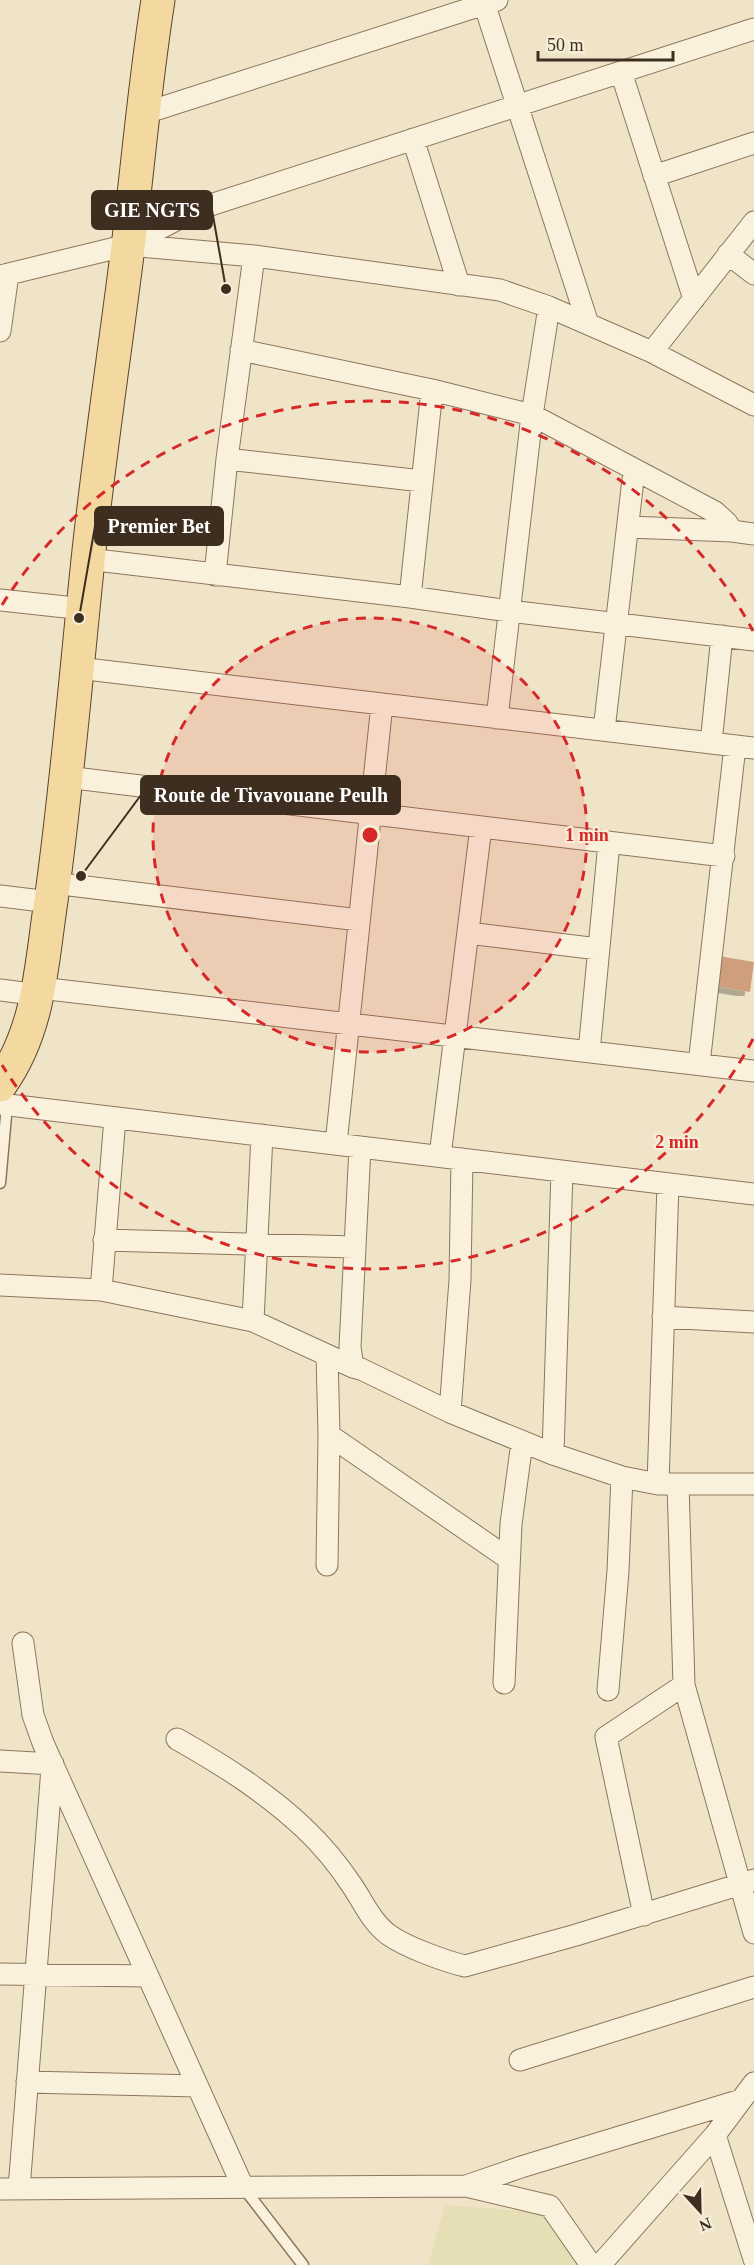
<svg xmlns="http://www.w3.org/2000/svg" width="754" height="2265" font-family="'Times New Roman',serif">
<defs>
<filter id="shadow"><feDropShadow dx="-5.5" dy="5.5" stdDeviation="0" flood-color="#0004"/></filter>
</defs>
<rect width="100%" height="100%" fill="#f0e4c8"/>
<path fill="#e6deb5" d="M445 2205 552 2213 582 2265H428Z"/>
<path fill="#cf9f7d" filter="url(#shadow)" d="M713 955 754 962 750 992 709 985Z"/>
<g fill="none" stroke-linecap="round" stroke-linejoin="round">
<g stroke="#8d765c" stroke-width="13">
<path id="lane" d="M0 1183 7 1105
M243 2187 303 2265"/>
</g>
<g stroke="#8d765c" stroke-width="23">
<path id="street" d="M483 0 588 324
M621 72 694 299
M142 114 497 0
M413 139 459 285
M654 176 754 143
M128 245 254 256 500 290 549 307 652 352 754 405
M728 254 754 274
M0 276 128 245 195 210 754 29
M0 331 8 274
M241 350 432 390 532 415 715 512 727 523 732 531
M652 352 754 222
M227 459 422 481
M628 527 732 531 754 534
M88 559 410 597 509 611 754 640
M215 575 227 459 254 256
M410 597 432 390
M0 600 84 609
M78 668 754 748
M497 718 532 415 549 307
M604 730 634 471
M711 743 722 636
M66 777 724 856
M53 883 359 920
M0 896 50 902
M468 933 598 949
M40 988 754 1071
M0 990 39 995
M589 1052 609 843
M699 1064 735 746
M0 1104 754 1194
M336 1144 382 704
M440 1156 481 827
M104 1240 354 1247
M0 1285 101 1290 253 1321 353 1367 361 1369 450 1412 553 1454 622 1477 658 1484H754
M101 1290 115 1118
M663 1317 754 1322
M253 1321 262 1135
M327 1355 329 1435 327 1565
M353 1367 350 1347 360 1147
M450 1412 460 1280 462 1159
M329 1435 509 1559
M553 1454 562 1171
M658 1484 668 1184
M678 1484 684 1685 754 1933
M23 1643 33 1715 43 1743 243 2187
M504 1683 511 1524 522 1442
M608 1690 618 1571 622 1477
M177 1739C221 1764 266 1792 304 1828 322 1845 337 1863 351 1884 363 1901 371 1922 389 1935 406 1947 444 1961 465 1966L576 1935 754 1880
M0 1761 53 1764
M644 1915 606 1737 684 1685
M0 1974 148 1976
M520 2060 754 1987
M27 2082 197 2086
M715 2135 754 2259
M466 2186 521 2167 741 2100
M0 2189 466 2186 550 2206 591 2265
M19 2189 52 1768
M600 2265 715 2135 754 2083"/>
</g>
<g stroke="#5b4430" stroke-width="35">
<path id="primary" d="M0 1085C40 1029 41 966 51 901 67 787 76 674 88 560 99 455 115 351 128 247 138 164 145 82 158 0"/>
</g>
<use href="#lane" stroke="#faf1dc" stroke-width="10"/>
<use href="#street" stroke="#faf1dc" stroke-width="21"/>
<use href="#primary" stroke="#f3d9a0" stroke-width="33"/>
</g>
<circle cx="370" cy="835" r="217" fill="#d62828" fill-opacity=".12"/>
<g fill="none" stroke="#d62828" stroke-width="3" stroke-dasharray="10 8">
<circle cx="370" cy="835" r="217"/>
<path d="M753 1039A434 434 0 0 1 2 1065M2 605A434 434 0 0 1 753 631"/>
</g>
<circle cx="370" cy="835" r="9" fill="#d62828" stroke="#f7eed8" stroke-width="3"/>
<g font-size="18" text-anchor="middle" font-weight="bold" fill="#d62828" stroke="#f7eed8" stroke-width="4.5" stroke-linejoin="round" paint-order="stroke">
<text x="587" y="841">1 min</text>
<text x="677" y="1148">2 min</text>
</g>
<path fill="none" stroke="#3d2e20" stroke-width="2" d="M226 289L212 210M79 618L95 526M81 876L141 795"/>
<g fill="#3d2e20" stroke="#f7eed8" stroke-width="2">
<circle cx="226" cy="289" r="6"/>
<circle cx="79" cy="618" r="6"/>
<circle cx="81" cy="876" r="6"/>
</g>
<g fill="#3d2e20" stroke="#3d2e20" stroke-width="2">
<rect x="92" y="191" width="120" height="38" rx="6"/>
<rect x="95" y="507" width="128" height="38" rx="6"/>
<rect x="141" y="776" width="259" height="38" rx="6"/>
</g>
<g font-size="20" text-anchor="middle" font-weight="bold" fill="#fff">
<text x="152" y="217">GIE NGTS</text>
<text x="159" y="533">Premier Bet</text>
<text x="271" y="802">Route de Tivavouane Peulh</text>
</g>
<g transform="translate(700 2211) rotate(158)" stroke="#f7eed8" stroke-width="4.5" paint-order="stroke">
<path d="M0-4.5L10 22L0 15L-10 22Z" fill="#3d2e20"/>
<text y="-9" font-size="16" font-weight="bold" text-anchor="middle" fill="#3d2e20">N</text>
</g>
<path d="M538 51v9h135v-9" fill="none" stroke="#3d2e20" stroke-width="3"/>
<text x="547" y="51" font-size="18" fill="#3d2e20" stroke="#f7eed8" stroke-width="4.5" paint-order="stroke">50 m</text>
</svg>
